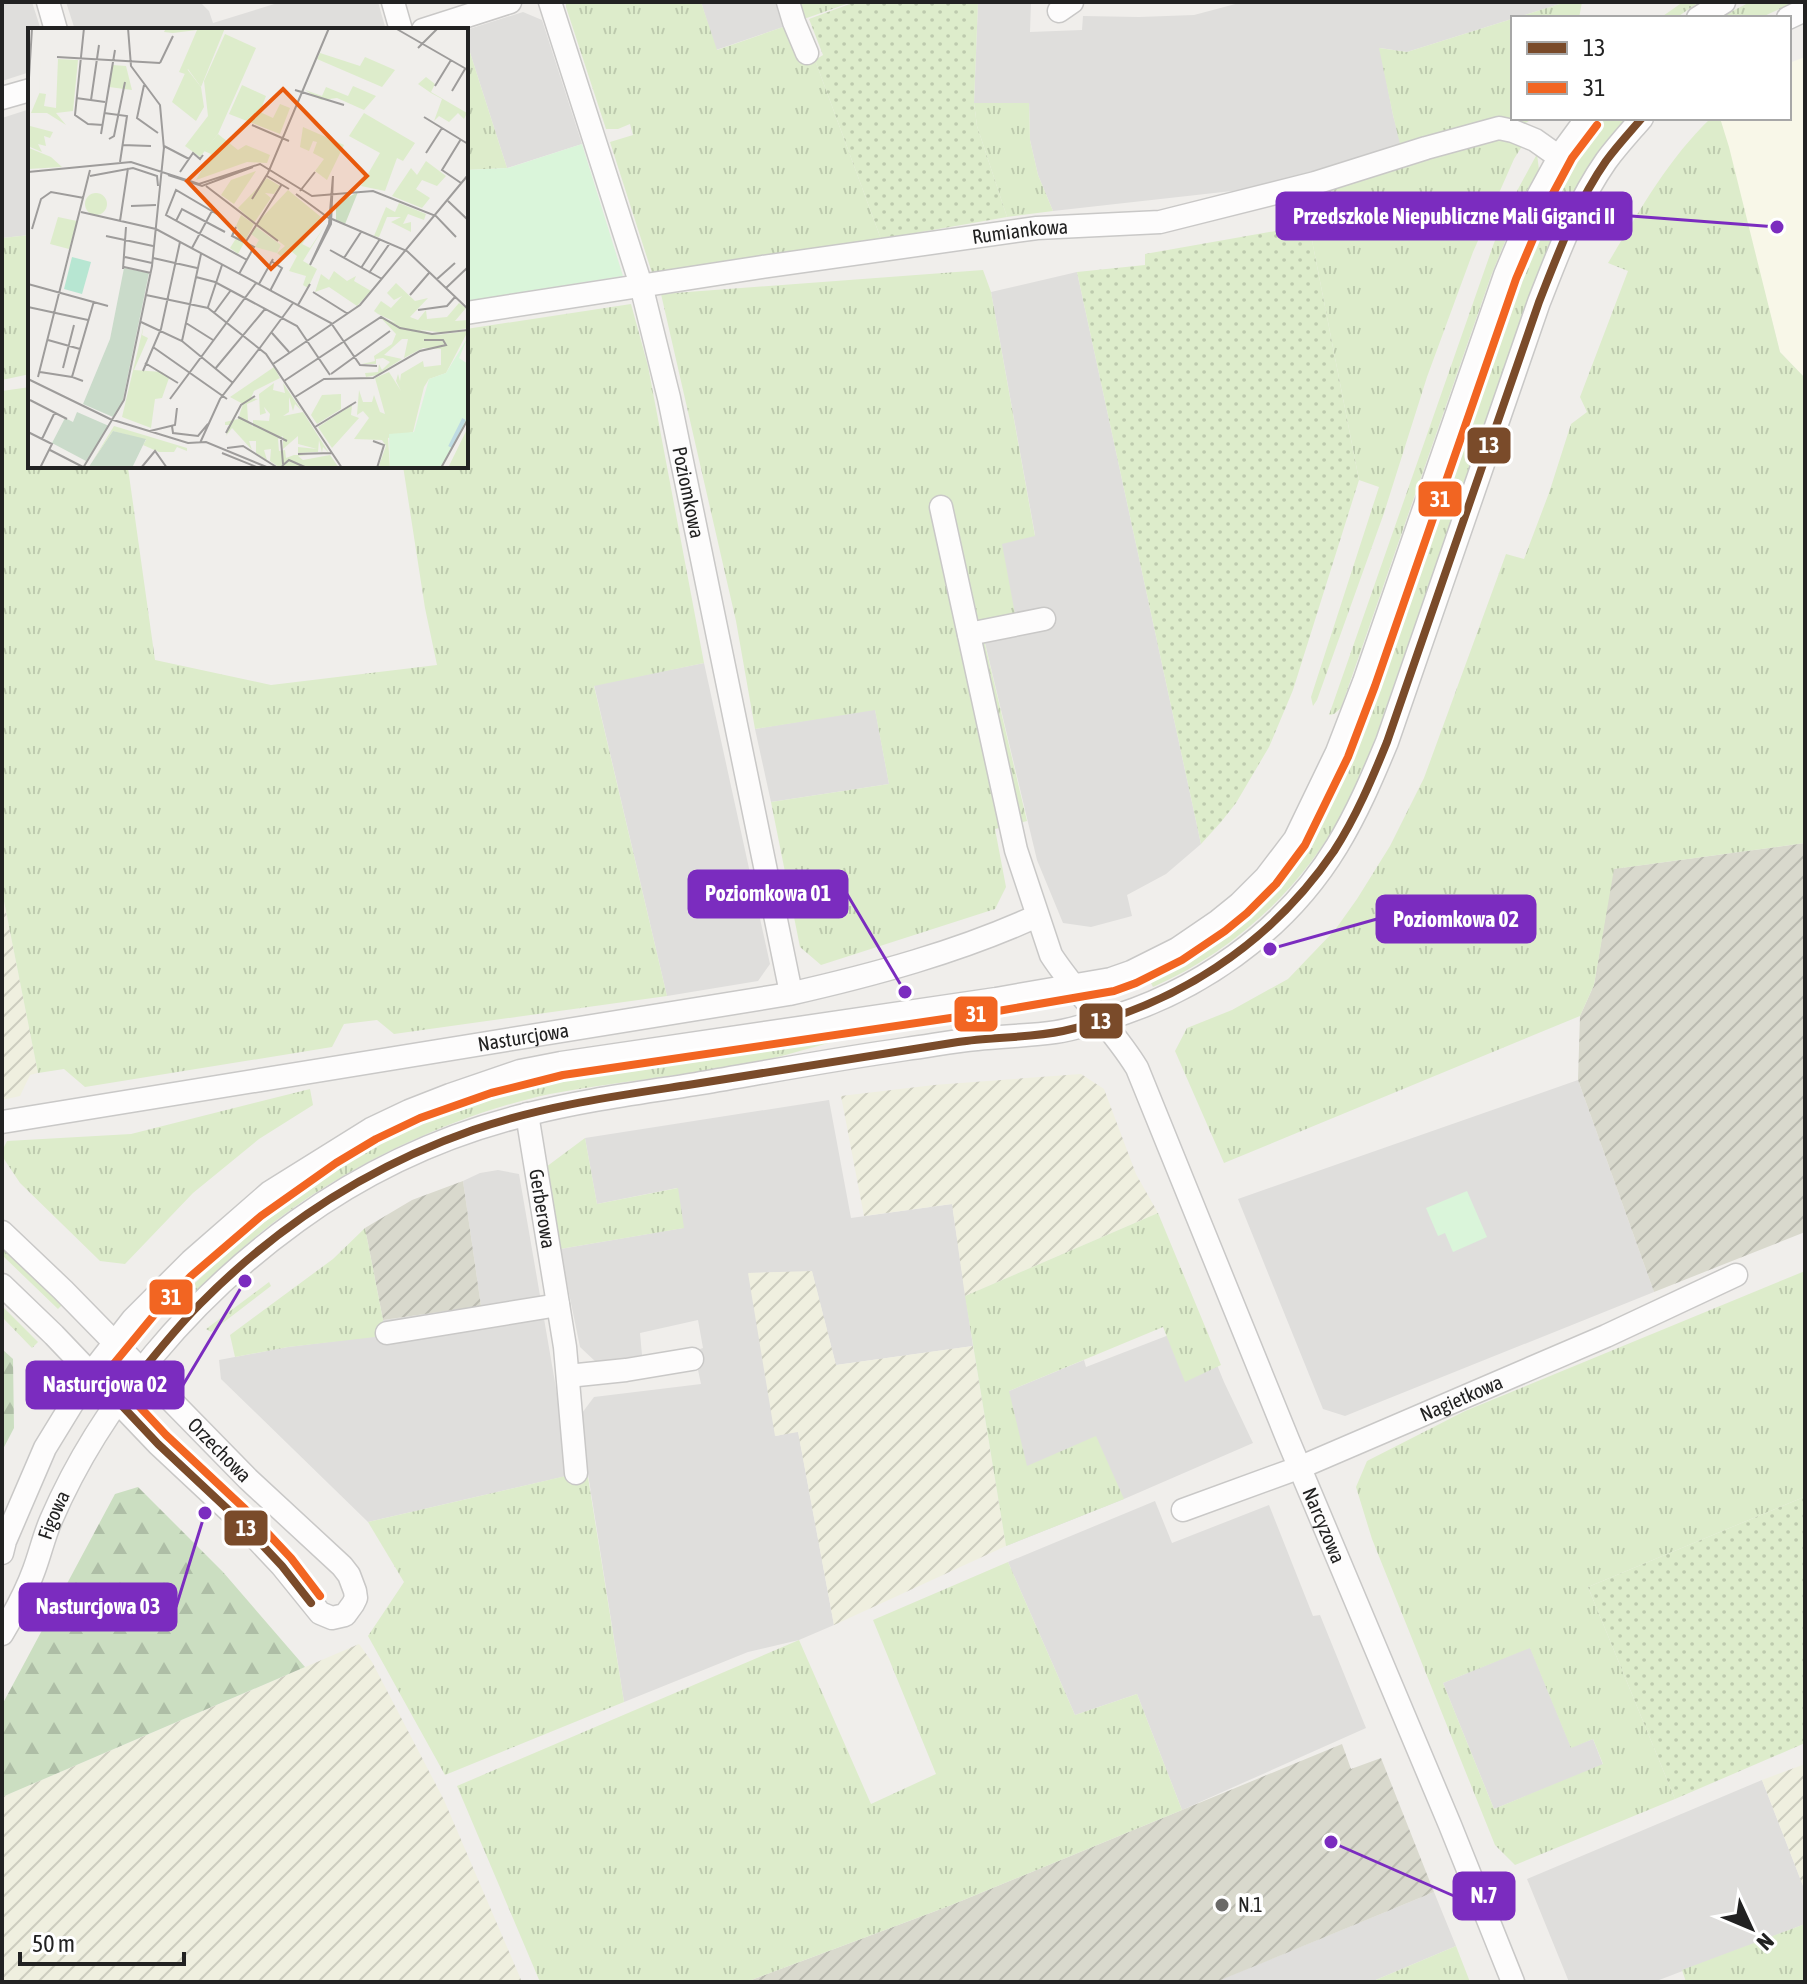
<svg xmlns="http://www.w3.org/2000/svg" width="1807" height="1984" font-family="'Asap Condensed',sans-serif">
<defs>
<pattern id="construction-furrows" width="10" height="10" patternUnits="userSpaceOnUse" patternTransform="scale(2)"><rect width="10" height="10" fill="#d9d9cd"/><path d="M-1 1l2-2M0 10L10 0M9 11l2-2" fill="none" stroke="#babab0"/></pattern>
<pattern id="farmland-furrows" width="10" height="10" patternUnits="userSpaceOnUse" patternTransform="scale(2)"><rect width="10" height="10" fill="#efefdf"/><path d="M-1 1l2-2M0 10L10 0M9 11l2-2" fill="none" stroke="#cdcdbf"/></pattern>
<pattern id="grass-tufts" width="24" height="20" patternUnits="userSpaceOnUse" patternTransform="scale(2)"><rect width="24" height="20" fill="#ddeccb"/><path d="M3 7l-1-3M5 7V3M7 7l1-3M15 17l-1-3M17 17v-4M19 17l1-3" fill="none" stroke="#bdcaae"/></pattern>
<pattern id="forest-firs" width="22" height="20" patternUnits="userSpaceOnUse" patternTransform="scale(2)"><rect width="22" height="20" fill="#cbdec1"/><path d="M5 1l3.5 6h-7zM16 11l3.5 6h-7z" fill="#aebea6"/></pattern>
<pattern id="garden-dots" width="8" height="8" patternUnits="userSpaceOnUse" patternTransform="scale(2)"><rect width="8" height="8" fill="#ddeccb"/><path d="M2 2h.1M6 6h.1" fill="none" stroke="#bdcaae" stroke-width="1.8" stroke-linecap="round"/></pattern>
</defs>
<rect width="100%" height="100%" fill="#f0eeeb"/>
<path fill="#dfdedc" d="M2 2H32L41 30H30V72L2 81Z
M66 2H204L202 4 209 11 213 23 281 2H378L386 30H75Z
M701 2H778L786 26 716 50Z
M978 2H1031L1030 32 1082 30 1083 16 1139 17 1194 15 1243 2H1566L1407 52 1380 48 1393 115 1401 144 1313 171 1307 177 1250 189 1053 211 1038 175 1030 140 1029 103H974Z
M523 12 542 20 582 144 507 168 466 40V30Z
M30 109V235L2 238V118Z
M1077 272 1201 844 1166 874 1127 895 1132 916 1091 927 1063 923 1037 860 980 622 1002 543 1035 535 991 292Z
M704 663 770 964 758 981 667 996 594 685Z
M875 709 889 784 771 802 755 729Z
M1578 1080 1654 1292 1345 1416 1323 1409 1238 1199Z
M829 1100 851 1218 952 1204 973 1346 836 1365 812 1272 749 1273 776 1436 798 1431 834 1625 799 1640 748 1652 624 1702 579 1417 594 1397 701 1384 694 1351 703 1348 698 1320 640 1333 642 1355 597 1363 580 1347 560 1249 683 1228 677 1188 597 1204 585 1138Z
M498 1170 519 1174 571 1475 368 1522 221 1379 219 1360 288 1347 384 1335 383 1320 481 1306 463 1181 480 1173Z
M1200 1323 1224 1382 1253 1443 1124 1499 1006 1546 1009 1391 1084 1360 1086 1367Z
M1155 1501 1172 1543 1269 1505 1313 1616 1320 1615 1366 1728 1182 1810 1137 1694 1075 1715 1008 1562Z
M1530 1647 1571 1747 1593 1739 1603 1765 1494 1809 1443 1683Z
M1762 1780 1805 1891V1924L1654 1982H1569L1527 1879Z
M1434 1892 1456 1946 1371 1982H1221L1220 1980Z"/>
<path fill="#f8f7e8" d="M1805 57V378L1780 352 1720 118H1789V63Z"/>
<path fill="url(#construction-furrows)" d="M1805 843V1232L1654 1292 1578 1080 1580 1016 1594 985 1613 869Z
M463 1181 481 1306 383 1320 365 1228 412 1200Z
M1342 1744 1351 1769 1381 1758 1434 1892 1216 1982H746L949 1906Z"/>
<path fill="url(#farmland-furrows)" d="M2 891 38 1073 30 1075 20 1096 2 1100Z
M1081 1074 1104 1089 1136 1174 1158 1213 965 1296 952 1204 864 1216 841 1096 934 1085Z
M812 1271 836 1365 973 1346 1006 1546 834 1625 798 1432 775 1436 748 1273Z
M359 1644 372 1662 444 1800 522 1982H2V1797Z
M1805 1764V1891L1762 1780Z"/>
<path fill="url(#grass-tufts)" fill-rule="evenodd" d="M566 2H701L717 50 786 26 800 63 815 60 881 239 652 273 610 142 633 135 630 124 618 129H606L566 7Z
M798 2H852L804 19Z
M1566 2H1582L1579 18H1513V118H1534L1502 137 1524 143 1514 159 1473 252 1427 377 1384 513 1317 700 1313 706 1311 697 1379 487 1359 480 1309 225 1313 171 1400 144 1393 115 1379 48 1407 52Z
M1683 2H1699L1676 18H1660Z
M1750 2H1795L1760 18H1719Z
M466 40 507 168 466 170Z
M974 103H1029L1030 140 1038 175 1053 211 1007 217 977 126Z
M1601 118H1629L1573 196 1557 226 1530 294 1372 748C1363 769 1355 790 1344 810 1302 889 1234 951 1153 987L1150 981C1203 956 1253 923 1289 876 1300 862 1307 845 1315 828 1340 778 1361 726 1380 672 1413 577 1446 482 1479 386 1502 320 1522 251 1554 188 1567 163 1584 140 1601 118Z
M1711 118H1720L1729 147 1780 352 1805 378V843L1614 869 1594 985 1580 1016 1224 1163 1175 1051 1187 1028 1232 1010 1288 979 1335 930 1357 899 1390 846 1424 778 1506 554 1524 559 1549 493 1571 424 1587 412 1580 397 1628 271 1608 263C1639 212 1667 160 1711 118Z
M1537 154 1539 170 1524 195 1491 276 1341 708 1334 714 1329 715 1494 243 1518 189Z
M30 235V374L2 380V238Z
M983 270 991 292 1035 536 1002 544 1015 614 980 623 1027 821 995 829 1006 887 995 909 821 965 800 947 771 802 889 784 875 710 755 729 736 621 661 294Z
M631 304 648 366 704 663 594 686 667 996 394 1034 377 1020 344 1024 332 1047 85 1087 64 1069 38 1073 2 891V391L30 387V466H131L128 468 155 660 271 685 437 665 425 608 403 466H466V329Z
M1005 1008V1014C953 1022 900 1027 848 1038 813 1046 778 1059 742 1065 679 1076 614 1082 550 1094 462 1113 370 1155 296 1206 251 1237 211 1276 174 1316L169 1311 195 1283 246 1236 377 1137 385 1132 479 1095 538 1078Z
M310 1089 313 1105 259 1139 193 1193 125 1264 100 1261 20 1183 2 1156V1151L7 1141 131 1134Z
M585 1138 597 1204 678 1188 684 1228 560 1249 546 1167Z
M1158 1213 1221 1365 1185 1382 1163 1327 1009 1391 1027 1466 1096 1436 1124 1499 1006 1546 965 1296Z
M365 1228 383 1320 384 1336 288 1347 235 1357 230 1335 333 1259Z
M2 1245 62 1305 58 1309 2 1255Z
M1805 1271V1499L1804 1497 1588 1587 1675 1799 1515 1865 1495 1845 1372 1539 1356 1487 1367 1461 1465 1411ZM1530 1648 1571 1748 1593 1739 1603 1764 1494 1809 1443 1683Z
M269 1282 271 1286 211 1332 206 1329Z
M2 1306 38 1342 32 1348 2 1317Z
M587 1471 624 1702 445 1775 368 1636 404 1582 368 1522Z
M1008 1562 1075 1715 1137 1694 1182 1810 949 1906 746 1982H540L457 1786 799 1640 871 1804 936 1774 873 1620Z
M1805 1924V1982H1686L1682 1970Z
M1456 1946 1470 1982H1371Z"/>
<path fill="url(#forest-firs)" d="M2 1349 13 1359 14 1428 2 1451Z
M138 1487 223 1572 305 1667 2 1797V1705L115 1494Z"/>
<path fill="#daf5da" d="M582 144 623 276 466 301V170L508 168Z
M1467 1191 1487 1237 1453 1252 1445 1233 1438 1236 1426 1208Z"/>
<path fill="url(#garden-dots)" d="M855 2H978L974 103 977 126 1007 217 881 239 815 60 823 55 809 19Z
M1309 225 1359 480 1293 690 1269 747 1236 803 1221 822 1201 844 1077 272 1145 265V254Z
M1804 1497 1805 1743 1675 1799 1588 1587Z"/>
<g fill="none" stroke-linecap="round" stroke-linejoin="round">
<g stroke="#c9c8c7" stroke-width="25">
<g id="minor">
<path d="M48 2 56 30"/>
<path d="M393 2 401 30"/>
<path id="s1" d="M550 2 641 285 669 398 791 993"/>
<path d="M788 2 794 22 807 53"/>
<path d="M1059 11 1072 2"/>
<path d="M1698 18 1724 2"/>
<path d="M1788 18 1805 10"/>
<path d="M423 30 510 2"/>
<path d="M2 98 30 90"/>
<path id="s2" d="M466 313 762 267 1037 228 1160 222 1315 183 1426 148 1499 128 1513 131 1535 140 1559 157"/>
<path id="s3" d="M941 507 1016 850 1051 955C1077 995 1112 1027 1137 1068L1288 1440 1450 1825 1513 1982"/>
<path d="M969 634 1044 619"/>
<path id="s4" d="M527 1114 565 1347 576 1473"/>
<path id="s5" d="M2 1122 789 994C873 975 958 952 1037 916"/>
<path id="s6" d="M2 1232 63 1290 248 1479 342 1566 349 1575 355 1591 356 1598 353 1604 345 1615 332 1618 320 1613 282 1566 236 1517 158 1444 54 1335 2 1285"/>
<path d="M387 1333 558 1305"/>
<path d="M568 1376 626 1370 692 1359"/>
<path id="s7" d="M1183 1510 1301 1467 1606 1336 1736 1275"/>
<path d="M2 1553 5 1541 45 1448 91 1373 133 1319 191 1261 270 1192 371 1129 409 1111 450 1095 520 1071 561 1063 996 999 1111 979 1131 972 1177 949 1218 921 1239 904 1266 877 1295 839 1337 752 1364 682 1505 275 1539 194 1562 152 1587 118"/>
<path id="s8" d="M2 1634C14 1614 26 1592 34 1570 40 1554 44 1536 51 1520 102 1402 193 1296 297 1221 366 1171 446 1134 529 1114 584 1100 640 1093 696 1084 766 1072 836 1059 906 1049 930 1046 953 1041 977 1039 1003 1036 1030 1036 1056 1032 1071 1030 1085 1025 1099 1021 1196 994 1285 932 1337 846 1357 813 1372 778 1387 742L1539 302C1558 254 1576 204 1606 161 1617 146 1630 132 1642 118"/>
</g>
</g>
<use href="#minor" stroke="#fdfcfc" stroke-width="22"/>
<g stroke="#fff" stroke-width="14">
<path id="bus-1" d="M91 1373 158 1444 236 1517 282 1566 311 1603
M117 1402C144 1369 170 1334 200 1304 277 1226 370 1166 473 1130 542 1106 616 1096 688 1085 778 1070 868 1056 958 1042 992 1037 1029 1038 1063 1031 1174 1007 1270 945 1334 851 1356 817 1372 779 1387 742L1539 302C1558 254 1576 204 1606 161 1617 146 1630 132 1642 118"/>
</g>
<g stroke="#fff" stroke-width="14">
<path id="bus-2" d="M320 1596 291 1558 245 1509 166 1435 107 1372 159 1309 191 1276 261 1216 336 1163 376 1139 420 1118 491 1093 563 1075 998 1011 1114 991 1136 983 1182 960 1225 931 1247 913 1276 884 1305 845 1348 757 1375 686 1516 279 1550 199 1572 158 1597 125"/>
</g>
<use href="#bus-1" stroke="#7a4b2a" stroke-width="8"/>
<use href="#bus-2" stroke="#f26522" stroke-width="8"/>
</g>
<circle fill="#6a6968" stroke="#fff" stroke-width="3" cx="1222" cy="1905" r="8"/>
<g text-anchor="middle" stroke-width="8" stroke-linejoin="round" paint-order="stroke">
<g font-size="20" fill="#222" stroke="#fff">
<text dy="7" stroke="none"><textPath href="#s2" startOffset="560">Rumiankowa</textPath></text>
<text dy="7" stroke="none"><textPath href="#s1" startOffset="510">Poziomkowa</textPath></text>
<text dy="7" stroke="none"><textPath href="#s5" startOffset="528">Nasturcjowa</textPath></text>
<text dy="7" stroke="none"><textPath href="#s4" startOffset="96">Gerberowa</textPath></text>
<text dy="7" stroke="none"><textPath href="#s7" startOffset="300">Nagietkowa</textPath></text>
<text dy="7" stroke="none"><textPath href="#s6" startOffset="308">Orzechowa</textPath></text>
<text dy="7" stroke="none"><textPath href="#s8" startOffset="130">Figowa</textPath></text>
<text dy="7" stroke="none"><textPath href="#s3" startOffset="1098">Narcyzowa</textPath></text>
</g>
<g font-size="20" fill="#222" stroke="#fff" text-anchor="start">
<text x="1238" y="1912">N.1</text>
</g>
</g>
<g transform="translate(28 28)">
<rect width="440" height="440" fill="#f0eeeb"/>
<path d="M138 0H197L173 59 160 41 157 46 151 44 169 2 145 5 136 4ZM13 14 11 65 18 66 16 78 28 80 30 31 50 32 45 83 28 85 38 97 19 85H3L11 66ZM292 25 332 38 337 29 367 42 354 59 289 31ZM85 37 98 38 104 62 81 59ZM398 49 407 56 403 64 439 85 436 91 430 85 421 94 411 88 406 93 414 71 403 65 390 56ZM214 57 238 68 232 84 245 90 252 76 262 80 252 106 201 86ZM325 58 348 68 336 82 309 70 293 72 277 62 294 68 298 59 320 68ZM336 85 387 115 375 133 369 130 357 163 333 158 352 125 321 108ZM2 98 25 104 22 110 16 108 18 118 10 116 14 124 2 119ZM275 99 316 117 299 152 287 143 296 131 285 125 289 114 285 113 281 123 272 119ZM190 106 210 122 218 117 242 127 239 135 219 134 168 152 183 126 176 123ZM1 120 23 129 34 139 0 141ZM398 133 418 148 409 158 394 152 388 161 402 170 394 180 364 168 383 140 389 147ZM239 150 252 158 246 166 237 165 243 170 226 195 210 180ZM260 162 293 189 274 216 282 220 298 196 275 233 289 241 280 260 275 257 278 248 261 243 269 228 263 223 256 231 249 225 257 218 228 196ZM57 176a11 11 0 1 1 22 0a11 11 0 1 1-22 0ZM371 175 398 186 396 192 380 186 375 196 383 194V204L363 194 373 189H359L351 209 346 208 358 179 367 184ZM213 187 226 196 210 226 202 220 212 204 208 198ZM306 243 319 253 328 248 326 253 343 263 329 278 301 259 287 264 293 246 301 252ZM368 255 387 273 400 270 382 289 390 292 398 282 399 291 419 289 431 275 438 280 427 293 440 292V300L416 305 380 300 350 286 346 283 353 273 363 280 374 268 366 272 359 265ZM353 290 409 307 440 303 418 345 401 351 396 359 385 404 360 410 362 440H350L358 418 354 412 326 411 341 390 335 383 329 387 331 362 335 374H344L346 367 352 384 357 386 347 350 361 344 373 363 368 353 370 346 372 353 373 346 395 333 396 339 413 337V321L395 320 376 330 380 311H374L356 327 374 331 349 347 338 349 337 345 350 344 351 336 354 342 362 334 355 330 348 331V336H334L347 333 346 328 364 316 368 306ZM116 296 114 307 120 310 106 342 134 344 141 350 134 370 127 371 123 400 94 389ZM246 339 252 350 226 363 223 370 230 371 219 376 220 392 225 399V392L241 393 242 386 236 379 238 385 232 387 231 366 246 355 245 362 257 365 255 355 274 383 267 376 265 383 261 369V384L255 388 275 384 301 425 295 419 294 425 291 412 290 424 270 425V419L289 421 270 416V408L255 421V408L250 411 251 423 257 422 258 430 266 427H280L270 428 275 432 302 427 311 440H252L242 433 243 421 236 422 239 432 228 425V413H221L224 422 204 400 198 408 202 397H197V394L210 391 215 376 202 369ZM313 366V381L289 396 283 387 294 367ZM324 377 323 387 331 390 304 420 290 399ZM86 398 159 420V423L149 419 146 424H131L115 417 118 412 85 403 64 434Z" fill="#ddeccb"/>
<path d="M330 164 317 196 308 192V176Z" fill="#cbdec1"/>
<path d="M96 240 121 245 94 376 85 389 55 376 82 311ZM49 384 81 398 58 433 24 415 37 390 45 394ZM85 403 118 411 104 440H60Z" fill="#cadbca"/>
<path d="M227 198 253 217 249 225 227 219 231 212 223 206ZM440 309 431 330 440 336V391L412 440H362L361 406 386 404 401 351 418 345Z" fill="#daf5da"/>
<path d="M197 6 228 20 190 106 172 129 157 118 180 88 176 53ZM159 41 173 59 176 79 168 93 144 74ZM228 143 206 176 193 167 203 152ZM30 189 49 193 41 221 22 216ZM440 399V440H413L421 438Z" fill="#ddeccb"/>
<path d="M44 229 63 234 54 266 36 261Z" fill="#b7e6d2"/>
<path fill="none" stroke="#bfdbe3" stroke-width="4" d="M422 419 436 391"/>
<path fill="none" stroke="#9e9c9b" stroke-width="2" d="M56 0 47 87 60 96 75 97M100 0 103 38 132 77 136 121M367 0 440 42M390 20 410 0M29 29 132 35M132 35 145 8M116 57 109 90 130 105M407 58 423 32M267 62 316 77M424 63 437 41M0 66 4 0M48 70 77 74M63 72 71 17M76 85 99 88 92 134M396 89 440 116M224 97 261 113M73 106 87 22M81 111 86 108 97 54M433 111 414 142 433 155M94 117 123 118M136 118 161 131M398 125 414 100M0 144 103 134 171 156 232 136 284 168 345 163 408 188 428 209M152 144 165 125 172 131 175 127M140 147 174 158 225 139M62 148 105 140 129 148 130 158M239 148 261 161M305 148 303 196 282 237 301 196ZM178 158 250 213M272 163 287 144M268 166 302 191M224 171 240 145 301 0M420 173 440 192M103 178 128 177M53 184 128 201 303 295 332 337 349 338M194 189 148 162 138 187 219 232M304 191 379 223 440 281M92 193 100 140M148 193 154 181 197 204M208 199 204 208 226 219 211 246M4 201 13 171 23 164 56 170M78 208 125 218M217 215 254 156M164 220 185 181M302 222 354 251M97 229 124 235M125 230 169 240M316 230 333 204M96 239 123 245M333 240 352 211M95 241 98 199M341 245 362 215M168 249 187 254 269 298 302 347M409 251 427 235M0 256 80 278M231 256 245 231M418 260 439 240M242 263 254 240 243 233M285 264 320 286M118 267 180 280 238 326 314 440M382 267 401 245M270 277 282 256M0 279 60 292M180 279 194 237M390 282 419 278 427 269M186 285 203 262M113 294 154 313 205 355M158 295 185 312M244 305 261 324M20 312 52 321M154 313 173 226M125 319 199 371M231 321 265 275M117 335 150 355M245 336 332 277 440 147M35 340 46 297M187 341 237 281M115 343 133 301 152 214M12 344 44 349M303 346 362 303M10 349 62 142M0 351 82 391 160 415 178 414 241 440M55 353 44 349 66 273M256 353 353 289 372 300 404 306 440 302M267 369 296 351 345 350 392 323 418 317 415 312H396M142 371 228 255M2 372 39 391M210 389 259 413M144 398 145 405 170 408 180 396M201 399 198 405 213 377 227 368M287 399 328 374M122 403 147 397 149 380M0 404 24 416 12 440M14 411 27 384M253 412 255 436M345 413 356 417 349 440M172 415 192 371 231 321M199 420 215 418 250 440M22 422 55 439M194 425 231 440M270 426 304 425M254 438 261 432 279 440M55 440 96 372 124 238 136 119M113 440 127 423 139 440M413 440 440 391"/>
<path fill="#e8590c" fill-opacity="0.15" stroke="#e8590c" stroke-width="4" d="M255 61 339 148 243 241 159 153Z"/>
<rect width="440" height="440" fill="none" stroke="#222" stroke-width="4"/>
</g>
<path fill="none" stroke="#7b2cbf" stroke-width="3" d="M1777 227L1631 216M905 992L847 894M1270 949L1377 919M245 1281L183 1385M205 1513L176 1607M1331 1842L1454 1896"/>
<g fill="#7b2cbf" stroke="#fff" stroke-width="3">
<circle cx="1777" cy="227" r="8"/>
<circle cx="905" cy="992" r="8"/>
<circle cx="1270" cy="949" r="8"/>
<circle cx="245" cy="1281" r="8"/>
<circle cx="205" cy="1513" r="8"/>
<circle cx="1331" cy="1842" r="8"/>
</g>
<g fill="#7b2cbf" stroke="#7b2cbf" stroke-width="3">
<rect x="1277" y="193" width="354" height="46" rx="8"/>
<rect x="689" y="871" width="158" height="46" rx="8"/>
<rect x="1377" y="896" width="158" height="46" rx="8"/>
<rect x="27" y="1362" width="156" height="46" rx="8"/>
<rect x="20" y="1584" width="156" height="46" rx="8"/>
<rect x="1454" y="1873" width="60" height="46" rx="8"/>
</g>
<g font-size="22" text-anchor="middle" font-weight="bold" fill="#fff">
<text x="1454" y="224">Przedszkole Niepubliczne Mali Giganci II</text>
<text x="768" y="901">Poziomkowa 01</text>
<text x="1456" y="927">Poziomkowa 02</text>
<text x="105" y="1392">Nasturcjowa 02</text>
<text x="98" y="1614">Nasturcjowa 03</text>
<text x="1484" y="1903">N.7</text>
</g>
<g stroke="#fff" stroke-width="3">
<rect x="1466" y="426" width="46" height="39" rx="8" fill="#7a4b2a"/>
<rect x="1417" y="480" width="46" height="38" rx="8" fill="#f26522"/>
<rect x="953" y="995" width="46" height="38" rx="8" fill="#f26522"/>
<rect x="1078" y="1002" width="46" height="38" rx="8" fill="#7a4b2a"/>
<rect x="148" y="1278" width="46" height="38" rx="8" fill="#f26522"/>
<rect x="223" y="1509" width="46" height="38" rx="8" fill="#7a4b2a"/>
</g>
<g font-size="22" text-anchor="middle" font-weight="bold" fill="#fff">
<text x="1489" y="453">13</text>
<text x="1440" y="507">31</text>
<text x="976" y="1022">31</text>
<text x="1101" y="1029">13</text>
<text x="171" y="1305">31</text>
<text x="246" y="1536">13</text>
</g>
<rect width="1807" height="1984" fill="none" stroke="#222222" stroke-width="8"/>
<rect x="1511" y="16" width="280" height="104" fill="#ffffff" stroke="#a7a7a7" stroke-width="2"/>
<rect x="1527" y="42" width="40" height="12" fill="#7a4b2a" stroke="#a7a7a7" stroke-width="2"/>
<text x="1583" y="56" font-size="24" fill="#222222">13</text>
<rect x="1527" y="82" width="40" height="12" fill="#f26522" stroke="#a7a7a7" stroke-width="2"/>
<text x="1583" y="96" font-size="24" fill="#222222">31</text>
<g transform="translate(1751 1928) rotate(134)" stroke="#ffffff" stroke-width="6" paint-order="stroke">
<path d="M0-6L14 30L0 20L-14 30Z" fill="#222222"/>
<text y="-12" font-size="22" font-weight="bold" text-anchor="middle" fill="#222222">N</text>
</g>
<path d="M20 1952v12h164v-12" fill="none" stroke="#222222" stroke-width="4"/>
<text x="32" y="1952" font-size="24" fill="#222222" stroke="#ffffff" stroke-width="6" paint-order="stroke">50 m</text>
</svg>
